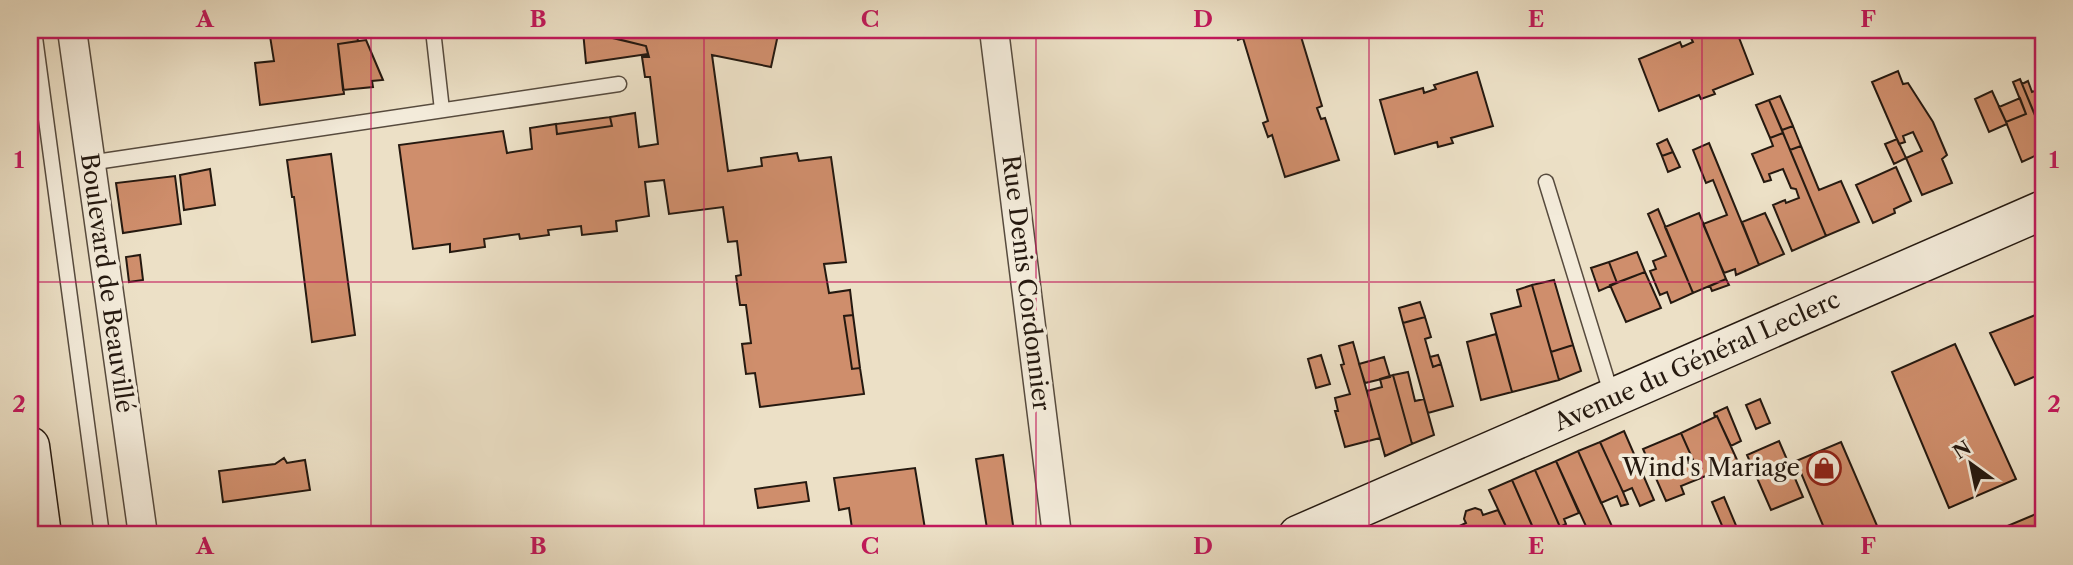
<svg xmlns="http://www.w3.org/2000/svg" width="2073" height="565" font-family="'Libre Caslon Text',serif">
<rect width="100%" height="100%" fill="#ece0c6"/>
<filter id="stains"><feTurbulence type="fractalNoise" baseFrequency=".00286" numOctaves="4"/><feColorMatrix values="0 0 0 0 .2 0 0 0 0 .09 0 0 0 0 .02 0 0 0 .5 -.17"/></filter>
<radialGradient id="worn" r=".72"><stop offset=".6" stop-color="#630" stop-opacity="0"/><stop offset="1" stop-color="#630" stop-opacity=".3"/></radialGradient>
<path fill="#cf8e6c" stroke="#251910" stroke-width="2" d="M269 30H356L358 41 338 44 344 94 260 105 255 63 274 61Z
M582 30H779L771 67 712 55 728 171 762 166 761 158 797 153 799 161 831 157 846 262 824 264 829 293 850 290 853 315 844 316 852 369 860 368 864 394 760 407 755 373 746 374 742 344 751 343 746 305H740L736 276 741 275 737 241 728 242 723 207 669 214 664 180 645 182 649 216 616 221 617 231 582 235 581 226 548 230 549 235 520 239 519 234 484 239 485 247 450 252V244L413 249 399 145 503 131 507 153 532 149 530 128 556 124 557 134 612 126 610 117 635 113 639 147 658 144 650 77H645L642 57H649L646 46Z
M779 30H794V36L777 38Z
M794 30H844L794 36Z
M1235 30H1299L1322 106 1317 108 1321 119 1325 118 1339 160 1285 177 1272 135 1268 137 1263 123 1268 121 1243 38 1238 40Z
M1712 30H1736L1753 74 1713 90 1715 94 1701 99 1699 95 1659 111 1639 59 1680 42 1682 47 1693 42 1691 38Z
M583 31 646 46 648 54 586 63Z
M366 40 383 80 372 81 373 87 343 90 338 44Z
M1898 71 1903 84 1908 83 1933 122 1947 155 1942 159 1952 183 1922 195 1906 158 1922 151 1913 132 1903 136 1905 142 1899 144 1872 82Z
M1477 72 1493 126 1451 138 1453 143 1438 147 1437 142 1395 154 1380 100 1423 88 1424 93 1436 89 1434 85Z
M2020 79 2043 135V152L2022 162 2006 122 2026 114 2013 82Z
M2028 81 2032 92 2043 88V112L2035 115 2022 84Z
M1992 91 2007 124 1989 132 1975 99Z
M1780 96 1793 126 1782 130 1769 100Z
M2020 98 2026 114 2006 122 1999 107Z
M1769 100 1783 133 1770 138 1756 105Z
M2043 112V135L2035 115Z
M610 117 612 126 557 134 556 124Z
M1793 126 1801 146 1790 150 1782 130Z
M1783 133 1826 236 1792 251 1773 205 1785 200 1786 203 1799 198 1796 189 1791 188 1783 169 1769 174 1771 180 1764 182 1752 154 1773 146 1770 138Z
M1667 139 1673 152 1662 156 1657 144Z
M1897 139 1906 158 1894 164 1885 144Z
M1709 143 1759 265 1736 275 1735 269 1724 273 1703 224 1727 215 1713 180 1706 183 1693 150Z
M1801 146 1819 190 1841 181 1859 222 1826 236 1790 150Z
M1673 152 1680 167 1668 172 1662 156Z
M331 154 355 335 312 342 294 197H292L287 160Z
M1896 167 1911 201 1894 209 1895 213 1873 223 1856 185Z
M210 169 215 205 184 210 180 175Z
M175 176 181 224 123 233 116 183Z
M1658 209 1693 293 1671 303 1667 292 1660 295 1650 271 1656 269 1653 261 1666 256 1648 214Z
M1699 213 1726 279 1693 293 1665 227Z
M1765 213 1784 254 1759 265 1742 222Z
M1637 252 1645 272 1617 283 1609 262Z
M140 255 143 280 129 282 126 257Z
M1609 262 1617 283 1599 291 1591 268Z
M1645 272 1661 308 1626 322 1610 285Z
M1726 279 1729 285 1712 291 1710 286Z
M1554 280 1573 345 1551 352 1532 285Z
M1532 285 1559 380 1512 392 1491 314 1521 306 1517 290Z
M1420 302 1425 317 1403 323 1399 308Z
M2043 312V373L2015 385 1990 333Z
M853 315 860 368 852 369 844 316Z
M1425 317 1431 337 1425 339 1433 367 1441 364 1453 406 1428 413 1403 323Z
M1496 334 1512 392 1481 400 1467 342Z
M1353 342 1380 438 1345 447 1335 411H1338L1335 398 1350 394 1341 365 1344 364 1339 346Z
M1955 344 2016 479 1949 508 1892 372Z
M1573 345 1581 371 1559 380 1551 352Z
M1321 355 1330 384 1316 388 1308 359Z
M1438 355 1441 364 1433 367 1430 357Z
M1384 357 1390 377 1365 383 1359 364Z
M1408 372 1415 401 1424 399 1434 435 1412 444 1393 375Z
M1393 375 1412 444 1385 456 1367 391 1382 387 1380 379Z
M1760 399 1770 423 1756 429 1746 405Z
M1727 407 1741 441 1731 446 1717 416 1715 417 1714 413Z
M1717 416 1738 462 1701 478 1681 433Z
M1624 431 1654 500 1640 506 1632 488 1623 492 1600 442Z
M1681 433 1701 478 1681 486 1684 494 1666 501 1643 449Z
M1779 441 1803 497 1771 510 1747 455Z
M1600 442 1623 492 1628 504 1621 506 1617 496 1601 503 1578 451Z
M1841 442 1881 535H1827L1796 461Z
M1578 451 1615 533 1608 535H1590L1556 461Z
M1003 455 1014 532 988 535 976 459Z
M284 458 287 463 305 460 310 490 223 502 219 471 275 464Z
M1556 461 1579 513 1564 519 1566 524 1560 527 1535 470Z
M915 468 926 535H853L849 508 839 510 834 478Z
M1535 470 1560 527 1563 535H1549L1548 533 1536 535 1512 480Z
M1512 480 1535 532 1525 535H1510L1489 490Z
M806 482 809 501 758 508 755 489Z
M1724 497 1740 535H1726L1712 502Z
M1475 508 1481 510 1483 515 1498 510 1510 535H1458L1455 528 1466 523 1464 519 1466 511Z
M2043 511V535H1978L1996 527 1998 530Z
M1455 528 1458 535H1438Z"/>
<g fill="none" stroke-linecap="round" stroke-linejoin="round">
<g stroke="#574b3e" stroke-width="17">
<path id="lane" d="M34 30 102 535
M433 30 442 110
M89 163 619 84
M1546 182 1612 396"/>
</g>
<g stroke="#574b3e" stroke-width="31">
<path id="street" d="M72 30 143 535
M994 30 1057 535"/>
</g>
<g stroke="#251910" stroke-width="41">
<path id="secondary" d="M30 446 42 535
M1298 535 2043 210"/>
</g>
<use href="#lane" stroke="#f3ebda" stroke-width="14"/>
<use href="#street" stroke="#f3ebda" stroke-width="28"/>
<use href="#secondary" stroke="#f3ebda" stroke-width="38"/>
</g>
<path fill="none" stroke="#c2185b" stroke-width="2" stroke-opacity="0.55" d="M371 30V535M704 30V535M1036 30V535M1369 30V535M1702 30V535M30 282H2043"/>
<defs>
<g id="shop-ring" transform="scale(1.75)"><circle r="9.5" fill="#f3ebda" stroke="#8f2418" stroke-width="1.5"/><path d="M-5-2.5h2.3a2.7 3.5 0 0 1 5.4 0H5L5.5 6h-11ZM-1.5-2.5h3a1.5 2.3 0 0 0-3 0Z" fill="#8f2418"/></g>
</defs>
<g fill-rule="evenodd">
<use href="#shop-ring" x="1824" y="468"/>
</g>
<g text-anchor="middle" stroke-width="7" stroke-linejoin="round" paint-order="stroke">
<g font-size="24" fill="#251910" stroke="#f3ebda">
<text transform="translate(107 283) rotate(82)" y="8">Boulevard de Beauvillé</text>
<text transform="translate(1026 283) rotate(83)" y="8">Rue Denis Cordonnier</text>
<text transform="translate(1697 361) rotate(-24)" y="8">Avenue du Général Leclerc</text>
</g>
<g font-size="24" fill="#251910" stroke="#f3ebda" text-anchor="end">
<text x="1800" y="476">Wind's Mariage</text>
</g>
</g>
<rect width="2073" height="565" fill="none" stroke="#ece0c6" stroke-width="77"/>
<g transform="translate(1971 464) rotate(327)" stroke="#f3ebda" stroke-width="5" paint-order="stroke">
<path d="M0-5L12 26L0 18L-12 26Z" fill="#251910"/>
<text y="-10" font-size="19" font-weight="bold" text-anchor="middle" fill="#251910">N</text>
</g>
<rect x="38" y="38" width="1997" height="488" fill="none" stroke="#c2185b" stroke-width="2.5"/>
<g font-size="23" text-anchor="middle" font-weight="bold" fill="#c2185b">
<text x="205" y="27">A</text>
<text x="538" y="27">B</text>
<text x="870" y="27">C</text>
<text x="1203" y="27">D</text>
<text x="1536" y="27">E</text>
<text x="1868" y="27">F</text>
<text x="19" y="168">1</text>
<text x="2054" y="168">1</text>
<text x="19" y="412">2</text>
<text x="2054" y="412">2</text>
<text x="205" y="554">A</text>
<text x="538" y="554">B</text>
<text x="870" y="554">C</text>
<text x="1203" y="554">D</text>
<text x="1536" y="554">E</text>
<text x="1868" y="554">F</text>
</g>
<rect width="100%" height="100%" filter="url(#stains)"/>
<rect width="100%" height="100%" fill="url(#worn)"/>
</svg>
